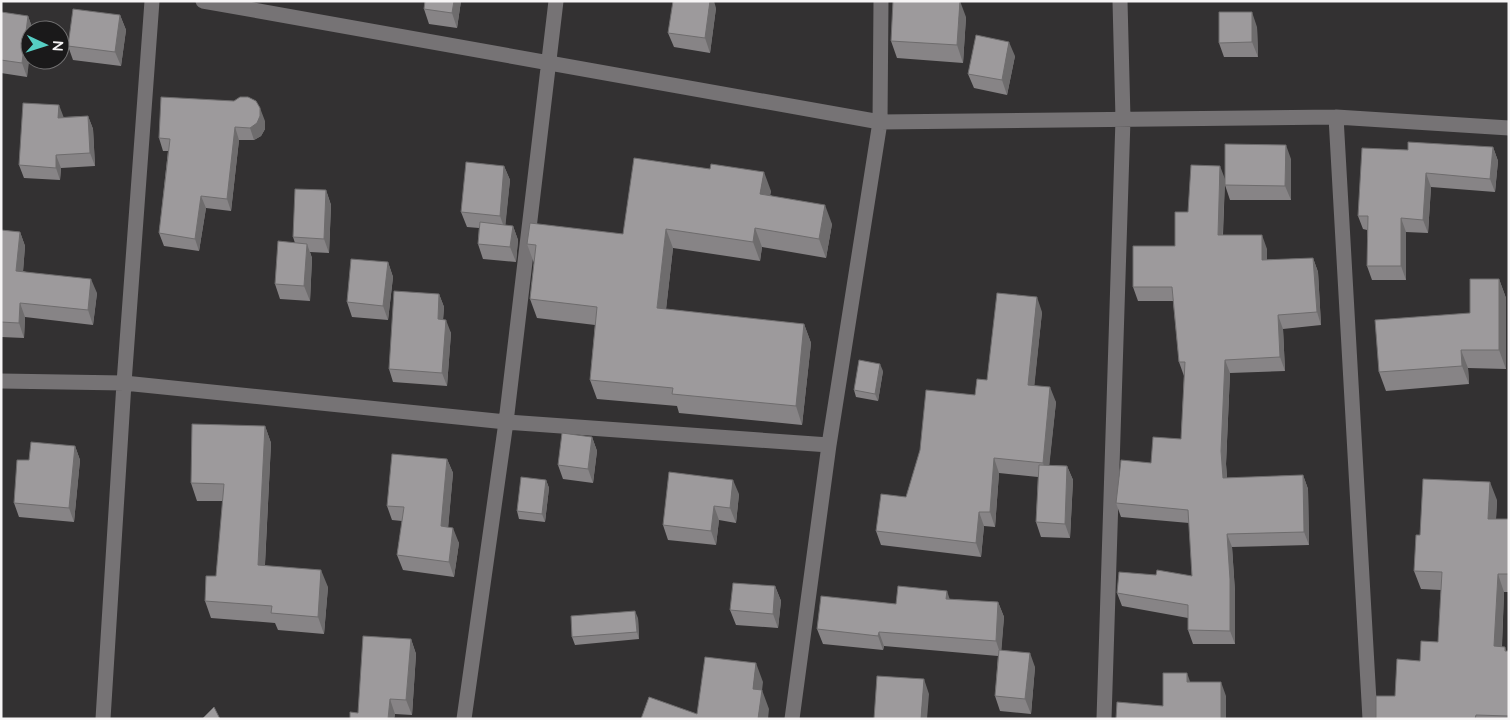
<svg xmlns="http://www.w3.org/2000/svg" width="1510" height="720" font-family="Lato,sans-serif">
<rect width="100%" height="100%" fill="#333132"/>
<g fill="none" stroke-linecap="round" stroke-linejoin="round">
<path stroke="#767375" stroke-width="15" d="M203 1 880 122 1336 117 1509 128
M1336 117 1370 719
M1 381 124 383 506 422 829 445
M103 719 124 383 152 1
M464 719 506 422 556 1
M792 719 829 445 880 122 881 1
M1104 719 1123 119 1120 1"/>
</g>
<path fill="#878486" d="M425 1H461L457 28 429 24 424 9Z
M716 8 710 53 674 47 668 33Z
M1 12 28 16 33 30H30L27 77 1 73Z
M120 15 126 30 121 66 73 60 68 46Z
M966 17 963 63 897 58 891 41Z
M1257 27 1258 57H1224L1219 43Z
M1015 56 1007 95 974 88 968 74Z
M88 116 93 129 95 166 61 168 60 180 24 178 19 165 63 117Z
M265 121V129L261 136 254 140H239L231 211 206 208 199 251 164 246 159 233 168 151H163L159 138Z
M1493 147 1498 161 1495 192 1431 187 1428 233 1406 232V280H1372L1367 266V230L1363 229 1358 216 1408 150Z
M1291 159V200H1230L1225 185Z
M504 166 510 180 505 225 513 226 518 240 516 262 483 259 478 244 479 228 467 227 461 212Z
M1225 179 1223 235 1267 249V260L1313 258 1318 272 1321 325 1283 329 1285 371 1230 373 1226 464 1227 478 1303 475 1308 489 1309 545 1232 547 1235 592V644H1193L1188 630V618L1122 606 1117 593 1156 575 1192 576 1189 523 1121 517 1116 503 1151 463 1181 439 1184 376 1179 362 1173 301H1138L1133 287 1175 246 1188 212Z
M326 190 331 205 329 253 310 252 312 258 310 301 280 299 275 284 295 243 293 237Z
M771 191 770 195 832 224 826 258 762 247 760 261 673 248 666 309 804 324 811 343 802 425 679 413 677 406 597 399 590 380 595 325 537 318 530 299 534 263 527 244 623 234Z
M1 230 20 232 25 246 23 271 97 293 93 325 25 317 24 338 1 337Z
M388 262 393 277 388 320 352 317 347 302Z
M1499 279 1506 298V369L1468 368 1469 384 1386 391 1379 372 1470 313Z
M439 294 444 307 443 320 451 333 447 386 393 382 389 369Z
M1042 312 1034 386 1056 402 1049 465 1067 466 1073 480 1070 538 1041 537 1036 522 1038 477 999 473 995 527 984 526 981 557 881 545 876 531 906 497 975 395Z
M883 371 878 401 856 397 854 390Z
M265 426 271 443 265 565 328 587 324 634 278 630 275 623 211 618 205 601 216 576 223 501H197L191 483Z
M592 437 597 451 593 483 563 479 558 465Z
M75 446 80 460 74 522 19 517 14 503 29 460Z
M447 459 453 473 448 527 459 543 454 577 403 570 397 555 402 521 392 520 387 506Z
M546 480 549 488 545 522 519 519 517 511Z
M739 494 736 523 719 520 716 545 668 540 663 525Z
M1497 500 1496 519H1509V592H1504L1502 647H1505L1506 651H1509V719H1376L1395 696 1420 661 1438 642 1441 590 1421 589 1414 571 1420 535Z
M775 586 781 601 778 628 736 625 730 610Z
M950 599 998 602 1004 617 1001 650 1035 667 1031 714 1000 711 995 696 998 656 884 646 883 650 823 644 817 629 896 604Z
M638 618 639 639 575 645 572 637Z
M411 639 416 654 412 715 395 714 394 719H350L358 713Z"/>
<path fill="#6e6c6d" d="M454 1H461L457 28 452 13Z
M710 1H714L716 8 710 53 705 38Z
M960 1 966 17 963 63 957 45Z
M1252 12 1257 27 1258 57 1252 42Z
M120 15 126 30 121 66 115 52Z
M28 16 33 30H30V55L27 77 22 63Z
M1009 42 1015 56 1007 95 1002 80Z
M59 105 64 118H58Z
M260 108 265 121V129L261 136 254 140 250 128Z
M88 116 93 129 95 166 90 153Z
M235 127 239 140 231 211 227 199Z
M1286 145 1291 159V200L1285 186Z
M1493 147 1498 161 1495 192 1490 179Z
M56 155 61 168 60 180 56 168Z
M504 166 510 180 505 230 500 216Z
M1220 166 1225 179 1222 249 1218 235Z
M764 172 771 191 767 213 760 194Z
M1426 173 1431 187 1428 233 1423 220Z
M326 190 331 205 329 253 324 239Z
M201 196 206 208 199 251 195 239Z
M825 205 832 224 826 258 819 239Z
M1401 218 1406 232V280L1401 266Z
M513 226 518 240 516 262 510 247Z
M755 228 762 247 760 261 753 242Z
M666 229 673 248 664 327 657 308Z
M20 232 25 246 22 285 16 271Z
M1262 235 1267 249V273L1262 260Z
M307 244 312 258 310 301 304 286Z
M1313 258 1318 272 1321 325 1317 312Z
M388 262 393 277 388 320 383 306Z
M91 279 97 293 93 325 88 310Z
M1499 279 1506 298V369L1499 350Z
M439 294 444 307 442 332 438 319Z
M1037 297 1042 312 1033 399 1028 385Z
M20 303 25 317 24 338 19 323Z
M1278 315 1283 329 1285 371 1280 357Z
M446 320 451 333 447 386 442 373Z
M804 324 811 343 802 425 796 406Z
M1461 350 1468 368 1469 384 1462 366Z
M1225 360 1230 373 1226 464 1228 491 1223 478 1221 451Z
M880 364 883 371 878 401 875 394Z
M1050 387 1056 402 1048 478 1043 463Z
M265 426 271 443 264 582 258 565Z
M592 437 597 451 593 483 588 469Z
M75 446 80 460 74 522 69 508Z
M994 458 999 473 995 527 990 512Z
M447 459 453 473 447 541 441 526Z
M1067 466 1073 480 1070 538 1065 524Z
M1303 475 1308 489 1309 545 1304 532Z
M546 480 549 488 545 522 542 514Z
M733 480 739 494 736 523 730 508Z
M1490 482 1497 500 1495 537 1488 519Z
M714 506 719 520 716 545 711 531Z
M979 512 984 526 981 557 976 543Z
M453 528 459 543 454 577 449 562Z
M1227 534 1232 547 1235 592V644L1230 631Z
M321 570 328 587 324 634 318 617Z
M1498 574 1504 592 1501 664 1494 646Z
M775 586 781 601 778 628 773 614Z
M947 591 952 606 946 599Z
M998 602 1004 617 1001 656 996 641Z
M635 611 638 618 639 639 637 632Z
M879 632 884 646 883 650 878 636Z
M411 639 416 654 412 715 406 700Z
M1030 653 1035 667 1031 714 1025 699Z
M756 663 763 682 760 708 753 689Z
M1187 673 1192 687 1187 682Z
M924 679 929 694 927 719H921Z
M1221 682 1226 696V719H1221Z
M762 690 769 709 768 719H758Z
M390 699 395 714 394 719H388Z"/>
<path fill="#9d9a9c" stroke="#6e6c6d" d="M425 1H454L452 13 424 9Z
M673 1H710L705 38 668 33Z
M893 1H960L957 45 891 41Z
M73 9 120 15 115 52 68 46Z
M1 12 28 16 22 63 1 60Z
M1219 12H1252V42L1219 43Z
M976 35 1009 42 1002 80 968 74Z
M161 97 234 101 240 97H248L256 101 260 108V116L257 123 250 128 235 127 227 199 201 196 195 239 159 233 170 139 159 138Z
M23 103 59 105 58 118 88 116 90 153 56 155V168L19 165Z
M1408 142 1493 147 1490 179 1426 173 1423 220 1401 218V266H1367L1368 216H1358L1362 148 1408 150Z
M1225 144 1286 145 1285 186 1225 185Z
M634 158 710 169 711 164 764 172 760 194 825 205 819 239 755 228 753 242 666 229 657 308 804 324 796 406 672 394 673 388 590 380 597 307 530 299 536 245 527 244 530 223 623 234Z
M466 162 504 166 500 216 461 212Z
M1191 165 1220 166 1218 235H1262V260L1313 258 1317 312 1278 315 1280 357 1225 360 1221 451 1223 478 1303 475 1304 532 1227 534 1230 579V631L1188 630V605L1117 593 1119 572 1156 575 1157 570 1192 576 1188 510 1116 503 1121 460 1151 463 1153 437 1181 439 1185 362H1179L1172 287H1133V246H1175V212H1188Z
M295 189 326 190 324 239 293 237Z
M480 222 513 226 510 247 478 244Z
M1 230 20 232 16 271 91 279 88 310 20 303 19 323 1 322Z
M278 241 307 244 304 286 275 284Z
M351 259 388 262 383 306 347 302Z
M1470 279H1499V350H1461L1462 366 1379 372 1375 320 1470 313Z
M394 291 439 294 438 319 446 320 442 373 389 369Z
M997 293 1037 297 1028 385 1050 387 1043 463 994 458 990 512H979L976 543 876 531 881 494 906 497 920 450 926 390 975 395 977 379 987 380Z
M859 360 880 364 875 394 854 390Z
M192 424 265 426 258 565 321 570 318 617 271 613 272 606 205 601 206 576H216L224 484 191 483Z
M562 433 592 437 588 469 558 465Z
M31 442 75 446 69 508 14 503 17 460H29Z
M392 454 447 459 441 526 453 528 449 562 397 555 404 507 387 506Z
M1039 465 1067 466 1065 524 1036 522Z
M669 472 733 480 730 508 714 506 711 531 663 525Z
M521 477 546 480 542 514 517 511Z
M1423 479 1490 482 1488 519H1509V574H1498L1494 646 1505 647V651H1509V716L1476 715 1475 719H1376V696H1395L1397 659 1420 661 1421 641 1438 642 1442 572 1414 571 1416 535H1420Z
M733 583 775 586 773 614 730 610Z
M898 586 947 591 946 599 998 602 996 641 879 632 878 636 817 629 821 596 896 604Z
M635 611 637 632 572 637 571 616Z
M363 636 411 639 406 700 390 699 388 719H350V712L358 713Z
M999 650 1030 653 1025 699 995 696Z
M705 657 756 663 753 689 762 690 758 719H641L649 697 697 714Z
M1163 673H1187V682H1221V719H1116L1117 702 1163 706Z
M877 676 924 679 921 719H874Z
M214 707 220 719H202Z"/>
<rect width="1510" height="720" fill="none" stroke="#f6f4f5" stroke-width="5"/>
<g transform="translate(45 45) rotate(94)"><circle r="24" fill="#1a191a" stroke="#727172"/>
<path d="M0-4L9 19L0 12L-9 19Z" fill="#56cec4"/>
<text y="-8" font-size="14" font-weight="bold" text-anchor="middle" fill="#f6f4f5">N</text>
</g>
</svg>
